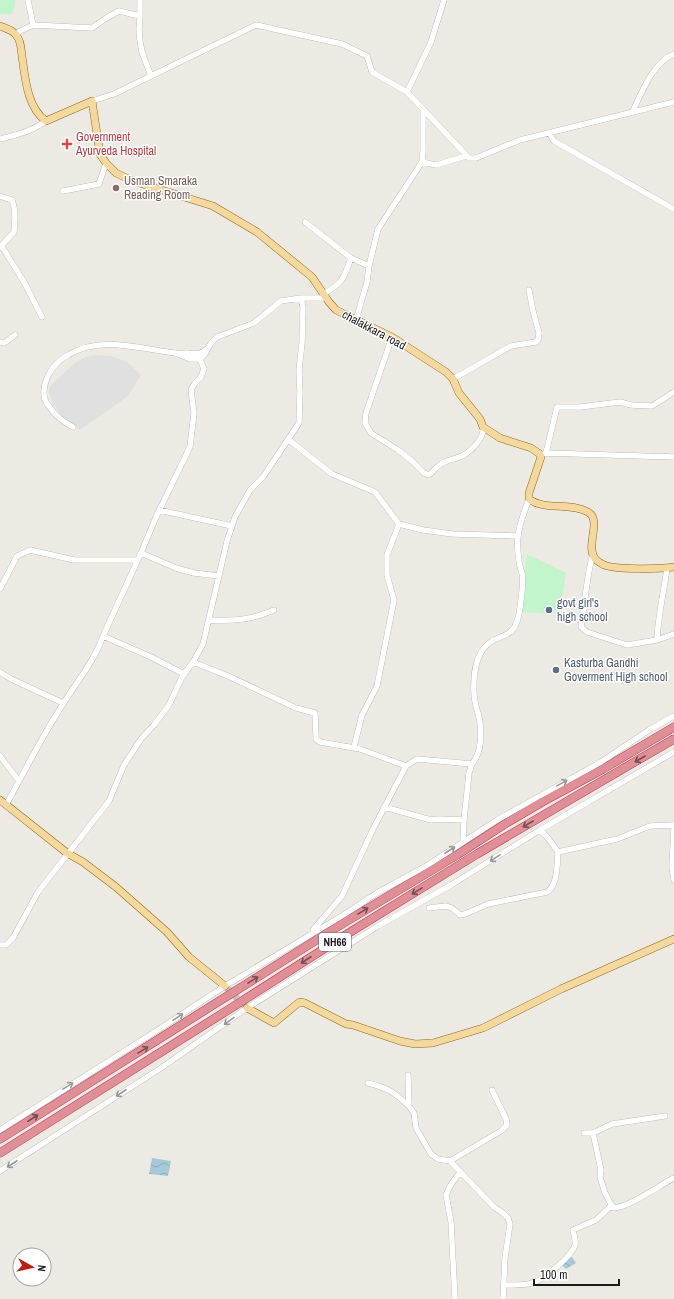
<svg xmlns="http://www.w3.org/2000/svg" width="674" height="1299" font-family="'Archivo Narrow',sans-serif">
<defs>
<pattern id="water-waves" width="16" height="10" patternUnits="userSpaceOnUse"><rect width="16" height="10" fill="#a6c8d8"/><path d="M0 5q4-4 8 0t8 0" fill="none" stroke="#8eabb9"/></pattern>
</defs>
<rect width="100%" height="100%" fill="#edeae3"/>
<path fill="#c2f5cb" d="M0 0H15V5L12 14H0Z
M527 554 566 573 563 594 557 612 549 614 520 612Z"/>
<path fill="#e0e0e0" d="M97 355 111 356 127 362 141 375 128 396 80 430 61 415 52 402 49 393 50 386 76 362 85 357Z"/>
<path fill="url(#water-waves)" d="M152 1158 171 1161 168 1176 149 1174Z
M572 1257 576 1263 566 1269 561 1264Z"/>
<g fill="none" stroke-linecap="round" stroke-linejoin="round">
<path stroke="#c3c1bb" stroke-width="7" stroke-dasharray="7 3.5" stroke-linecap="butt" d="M225 986 247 1008"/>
<g stroke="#a3a3a3" stroke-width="6">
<path id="minor" d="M140 0V16L139 29 140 41 142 52 151 76
M33 25 92 28 108 17 119 11 140 16
M16 35 20 31 33 25 28 0
M407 92 431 42 444 0
M92 101 114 94 256 25 342 44 367 56 372 72 407 92 469 158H476L520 140 674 102
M633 111C641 93 654 61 674 54
M550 134 554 141 674 209
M0 139C17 135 32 131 46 121
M422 162 436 165 466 156
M63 191 99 184 106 163
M0 196 12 200C16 210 15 221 14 232L0 247
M305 222 351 258 369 266
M1 245 24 282 42 317
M324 294C344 281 343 280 351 258
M356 320 367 282 369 266 378 229 422 162 423 151V111
M392 337 366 413 365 423 371 433 398 450 412 461 424 473 429 475C433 472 436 467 441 464 447 460 455 459 462 456 471 451 485 438 483 427
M0 342 4 343 15 335
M178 354 190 359H200L205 354 211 343 217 337 254 323 281 301 301 298H326
M453 379 511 346 536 342 538 340 539 333 533 311 529 290
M73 427C63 422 54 414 48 405 41 396 44 385 48 376 52 367 59 360 68 355 101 335 140 349 175 353 179 354 183 353 187 353 195 354 200 355 207 349
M289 440 332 474 375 492 399 524 423 530 453 534 518 536
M546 453 557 407H580L620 402 631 405 652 406 674 392
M543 454 546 453 674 457
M159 510 232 526
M141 553 176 568 194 573 219 576
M593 554C586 578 585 603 581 627L587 632 627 645 657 640 674 634
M0 589 17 556 30 550 74 560H138
M209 620C234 621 251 620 274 610
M103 636 151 657 184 674
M657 640C658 615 664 592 667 568
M193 662 228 676 296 708 315 713 316 736V739L320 742 360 749 406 766
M0 672 11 679 63 703
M354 747 362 715 377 686 394 600 387 575V555L399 524
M0 756 19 781
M6 805C25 771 42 736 63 704 77 681 94 662 103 636L141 553 156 517 190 447 194 413 191 390 195 383 201 377 204 369 200 359
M384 807 431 820 438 819 464 820 469 773 472 764
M674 829 672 867 674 880
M540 830 548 838 558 852 617 839 650 826 674 825
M463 842 464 820
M429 908 446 906 452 908 460 915 465 914 488 904 547 892C558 885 557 864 558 852
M313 930 342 896 373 829 406 766 417 759 472 764C482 752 482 732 479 717 477 709 474 701 474 693 473 676 475 651 492 641 501 636 512 635 516 624 520 616 524 581 522 573 521 569 519 565 519 561 518 554 517 544 518 537 519 524 525 510 529 499
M0 945H6L13 938 38 892 109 801 124 765 141 739 154 725 169 705 182 677 193 662 203 644 227 541 235 517 250 490 263 477 299 423 300 393 299 370 302 343 303 307 301 298
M408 1075 409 1106 414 1113 416 1128 431 1154 438 1159 450 1161 494 1207 503 1213 508 1218 510 1224 505 1258 503 1299
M368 1083C388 1088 394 1092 409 1106
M665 1116 612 1124 593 1133 601 1170 600 1177 605 1193 613 1208C628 1208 660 1185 674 1178
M0 1130 161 1028 225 986 345 914 377 893 428 865 497 820 601 762 649 730 674 716
M584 1133H593
M450 1161 501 1131 507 1125 506 1119 492 1090
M0 1171 161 1068 247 1008 378 926 451 885 540 830 674 752
M504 1285C513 1285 523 1286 532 1283 542 1281 572 1256 575 1245 576 1241 574 1235 573 1230L596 1220 612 1205
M455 1299 451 1222 446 1195 450 1186 460 1172"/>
</g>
<g stroke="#8a6c0b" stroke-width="8">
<path id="major" d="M0 26C5 28 13 30 16 35 21 40 21 49 22 56 25 77 27 108 46 121L92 101 100 154 106 163 116 173 133 181 213 206 257 232 312 277 329 302 336 310 392 337 446 372 453 379 459 393 480 419 483 427 500 438 531 448 540 454 541 457 529 493V499C545 511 570 502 588 512 602 520 586 544 594 557 596 561 600 563 604 565 617 570 659 569 674 567
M0 800 67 853 83 862 116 887 167 932 189 957 225 986
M247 1008 274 1023 297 1004 300 1002 305 1003 346 1024 353 1025 400 1041 415 1044 433 1043 483 1028 561 989 674 939"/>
</g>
<g stroke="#ca3056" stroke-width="9">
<path id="highway" d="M0 1139 337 927 457 855 508 822 542 802 603 769 674 727
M0 1153 228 1010 352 931 477 854 674 739"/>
</g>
<use href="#minor" stroke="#fff" stroke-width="5.5"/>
<use href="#major" stroke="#f5d8a0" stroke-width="7"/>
<use href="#highway" stroke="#df8f96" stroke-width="8"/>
</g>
<defs><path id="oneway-shaft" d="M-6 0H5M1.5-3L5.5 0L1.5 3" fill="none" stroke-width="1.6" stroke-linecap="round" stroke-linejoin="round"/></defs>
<g stroke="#745053">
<use href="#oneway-shaft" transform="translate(640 759) rotate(150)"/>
<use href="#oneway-shaft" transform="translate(528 824) rotate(150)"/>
<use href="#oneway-shaft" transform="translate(417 891) rotate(149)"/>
<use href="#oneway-shaft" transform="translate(363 911) rotate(-31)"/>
<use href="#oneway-shaft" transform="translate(306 960) rotate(147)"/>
<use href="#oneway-shaft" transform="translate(253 980) rotate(-32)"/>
<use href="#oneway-shaft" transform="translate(143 1050) rotate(-32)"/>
<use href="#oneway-shaft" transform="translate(33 1118) rotate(-33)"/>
</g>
<g stroke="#999">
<use href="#oneway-shaft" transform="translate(562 783) rotate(-29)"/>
<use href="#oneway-shaft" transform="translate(450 850) rotate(-33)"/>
<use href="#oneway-shaft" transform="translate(495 858) rotate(148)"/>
<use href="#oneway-shaft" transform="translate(178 1017) rotate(-34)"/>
<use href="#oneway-shaft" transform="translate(229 1021) rotate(145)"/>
<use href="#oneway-shaft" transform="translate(68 1086) rotate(-31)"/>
<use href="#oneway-shaft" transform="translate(121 1093) rotate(147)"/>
<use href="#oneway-shaft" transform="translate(12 1164) rotate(147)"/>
</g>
<path fill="#e0444e" stroke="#fff" stroke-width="1.5" d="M65 138h4v4h4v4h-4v4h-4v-4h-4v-4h4z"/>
<circle fill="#8d6e63" stroke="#fff" stroke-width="1.5" cx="116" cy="188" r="4"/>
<g fill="#5c6f8a" stroke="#fff" stroke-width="1.5">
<circle cx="549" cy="610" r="4"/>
<circle cx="556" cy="670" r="4"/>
</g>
<g text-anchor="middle" stroke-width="3" stroke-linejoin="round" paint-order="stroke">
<rect fill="#fff" stroke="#606060" stroke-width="1" x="319" y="933" width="32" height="18" rx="3"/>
<g font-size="11" font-weight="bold" fill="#1c1c1c">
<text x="335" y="946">NH66</text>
</g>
<g font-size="12" fill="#be3a42" stroke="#fff" text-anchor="start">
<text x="76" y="141">Government<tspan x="76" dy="14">Ayurveda Hospital</tspan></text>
</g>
<g font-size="12" fill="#785e54" stroke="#fff" text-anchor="start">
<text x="124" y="185">Usman Smaraka<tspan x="124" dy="14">Reading Room</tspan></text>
</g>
<g font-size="12" fill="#1c1c1c" stroke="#fff">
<text transform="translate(374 330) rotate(28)" y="4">chalakkara road</text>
</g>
<g font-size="12" fill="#4e5e75" stroke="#fff" text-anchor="start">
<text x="557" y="607">govt girl's<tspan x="557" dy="14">high school</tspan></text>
<text x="564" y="667">Kasturba Gandhi<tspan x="564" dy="14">Goverment High school</tspan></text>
</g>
</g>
<g transform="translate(32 1267) rotate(98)"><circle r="19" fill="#ffffff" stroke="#a4a4a4"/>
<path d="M0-3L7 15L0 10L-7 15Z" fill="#ba1f0e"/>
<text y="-6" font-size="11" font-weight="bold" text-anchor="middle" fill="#1c1c1c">N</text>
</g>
<path d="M534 1279v6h85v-6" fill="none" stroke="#1c1c1c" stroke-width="2"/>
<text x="540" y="1279" font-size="12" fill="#1c1c1c" stroke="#ffffff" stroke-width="3" paint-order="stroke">100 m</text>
</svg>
